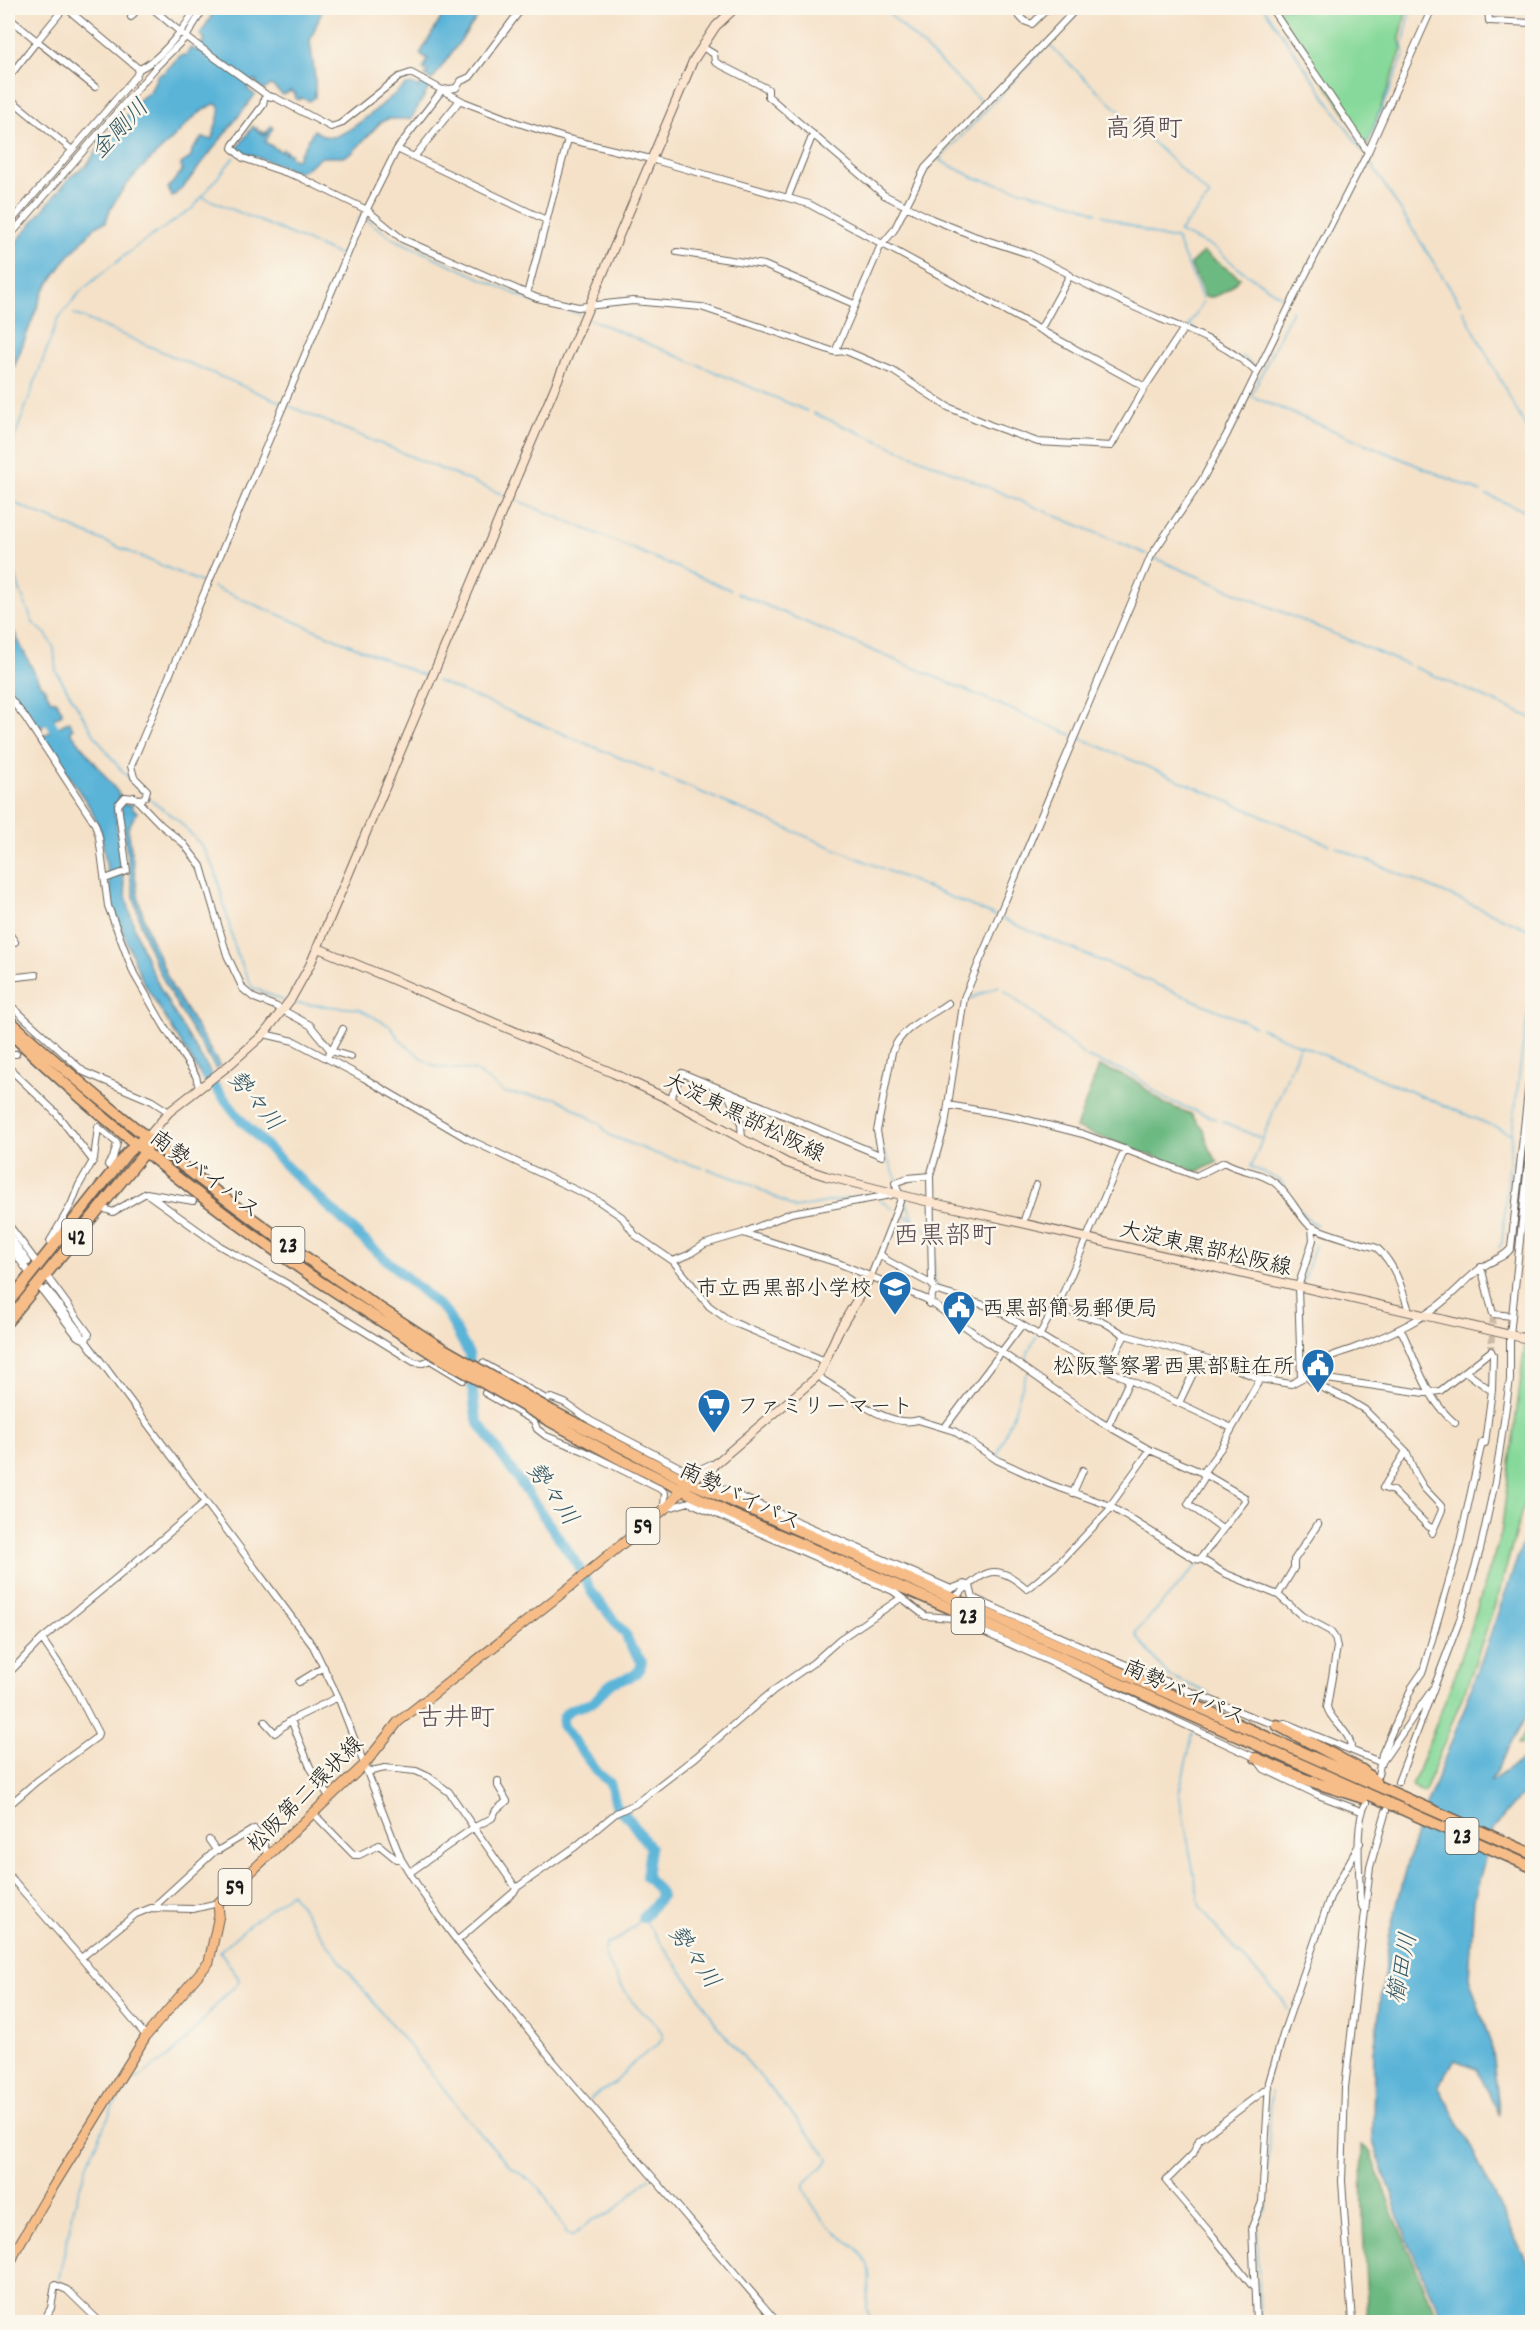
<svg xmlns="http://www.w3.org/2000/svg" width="1540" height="2330" font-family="Dekko,'Klee One',sans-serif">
<rect width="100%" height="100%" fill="#fbf7ec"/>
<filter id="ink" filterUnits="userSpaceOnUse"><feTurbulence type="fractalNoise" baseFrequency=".0167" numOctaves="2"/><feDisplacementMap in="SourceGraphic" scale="12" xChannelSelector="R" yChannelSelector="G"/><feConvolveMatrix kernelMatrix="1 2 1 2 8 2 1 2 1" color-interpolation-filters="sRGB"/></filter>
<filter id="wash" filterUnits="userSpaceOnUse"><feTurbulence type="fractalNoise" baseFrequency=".008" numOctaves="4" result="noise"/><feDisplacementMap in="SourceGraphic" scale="24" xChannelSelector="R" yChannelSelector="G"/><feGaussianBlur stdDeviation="1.35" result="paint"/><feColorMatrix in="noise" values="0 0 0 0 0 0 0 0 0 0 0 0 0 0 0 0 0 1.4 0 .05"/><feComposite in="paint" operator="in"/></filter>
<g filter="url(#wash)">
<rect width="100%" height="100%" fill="#f5e1c8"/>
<path fill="#86d99a" stroke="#517a5b" stroke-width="1.5" d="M1275 8H1407L1400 39 1402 49 1367 146Z
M1532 1291V1474L1499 1593 1469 1680 1424 1793 1412 1786 1456 1673 1501 1534Z
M1532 1716V1737L1529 1743 1518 1744Z"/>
<path fill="#6cb982" stroke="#446a4f" stroke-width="1.5" d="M1203 252 1240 278C1231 288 1219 299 1205 297L1190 264Z
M1099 1066 1134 1080 1165 1104 1191 1114 1204 1130 1209 1149 1218 1162 1197 1172 1076 1128Z
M1362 2145 1371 2152 1391 2208 1439 2322H1368L1363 2226Z"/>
<path fill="#5ab4d8" stroke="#3b687a" stroke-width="1.5" d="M216 8H323L310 41 315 77V97L310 101 301 98 299 100 295 98 296 95 291 91 283 95 271 85 264 90 256 84 257 82 254 80 247 89 255 95 185 185 172 197 168 188 182 171 181 164 191 157 192 150 202 138 212 139 220 111 218 105 214 104C191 115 183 130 165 146 145 164 112 195 106 222L96 226 66 259 43 292 8 383V252L71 176 86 166 106 138 120 122 124 121 134 103 150 92 158 74H162L180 56 186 55 191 47 197 51 205 39 200 35Z
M447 8H484L432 80 425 76 428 72 423 69 428 59 420 54Z
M422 81 430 86 411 119H388L381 122 352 153 343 157H322L302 171 297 172 243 152 241 154 236 150 253 126 255 129 257 128V131H261L260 133 263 132V135L267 131 265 136 271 126 273 128 265 142 281 152 283 149 286 151 284 154 287 152 291 154 289 157 297 159 314 130C319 133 325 138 332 137 350 135 390 97 406 85L412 84 418 88Z
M8 620 41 686H43L51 700 56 701 62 711V714L52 720 50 718 47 720V723L37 730 28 719V712L14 695 8 679Z
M69 721 73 729 70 731 120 795 118 800 125 805 132 804V808L137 812 128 828 139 901 148 932 172 987 220 1066 216 1069C191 1029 164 988 147 943 131 900 127 853 121 807L115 803V816L119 821H116C120 851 122 883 130 912 145 970 179 1023 211 1073L203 1079 142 980 112 905 109 903 112 901 101 833 91 809 48 744 45 745 40 738Z
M1532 1517V1706L1490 1782 1532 1753V1790L1520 1797 1493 1829 1474 1899 1469 1977 1491 2045 1500 2115 1476 2068 1455 2060 1438 2086 1465 2135 1530 2268 1532 2274V2322H1444L1406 2237 1373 2141 1374 2051 1390 1931 1417 1829 1463 1712Z"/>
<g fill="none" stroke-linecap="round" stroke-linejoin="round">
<path stroke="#5ab4d8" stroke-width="1.5" d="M883 8 982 102
M1083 8 1048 44 1210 196 1179 232 1215 248 1238 268 1285 299
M1264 8 1363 152
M1048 44 939 160 975 178 1079 205 1097 213
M1367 144 1405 53 1403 45 1411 8
M1368 159 1460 304
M203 197 342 256 360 217
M1102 215 1164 238H1176L1202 298
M364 218 392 238 533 302 580 314
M1292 310 1251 396 1481 492
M1463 310 1532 439
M74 314 280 402
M590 319 807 411
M1201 333 1189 325 1203 302
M1242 356 1252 365
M289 406 504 495
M813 413 1146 554
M8 486 14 439 58 319 81 291 99 276 137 246 193 208 234 157
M1487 495 1532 514
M514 499 731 590
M14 503 203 583
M8 544 19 588 33 623 46 634 54 648 56 671 95 736 117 765 143 794
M1154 558 1408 665
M213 587 427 677
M737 593 1072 735
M1414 667 1532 718
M437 681 654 772
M1078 737 1330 845
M660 775 995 916
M147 797 179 821 201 845 215 869 236 952 252 987 284 1001
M1336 847 1531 930
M1002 919 1255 1026
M1004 990 1084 1055
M967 1000 999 986
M291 1003 359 1009 390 1026 400 1040 427 1062 437 1067 475 1071 505 1093 557 1098 600 1124 609 1135 657 1154 703 1168
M942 1010 950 1007
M1261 1028 1299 1045
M1087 1057 1136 1076 1165 1099 1216 1119
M1222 1121 1260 1138
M883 1149 897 1180
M708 1169 748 1183 795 1208 873 1194
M1288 1192 1280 1180 1251 1167 1300 1045 1512 1134
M880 1200 893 1209
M906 1201 914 1221 929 1232
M1299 1208 1310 1221 1317 1225
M900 1213 914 1221
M933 1235 935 1280 940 1288
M1499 1248 1502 1242 1512 1134 1522 1052 1532 990
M1303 1283 1315 1245
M981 1301 991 1304
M1026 1366 1028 1352 1036 1337
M1003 1459 997 1456 1014 1412 1026 1374
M1029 1471 1060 1485
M1113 1504 1121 1510
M1199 1563 1136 1632 1137 1637 1168 1675 1210 1694
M1193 1733 1179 1793 1200 1907 1221 1934 1283 2000 1288 2010
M589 2101 592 2097 614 2084 633 2063 656 2046 663 2038C660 2023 645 2016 636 2006 626 1994 609 1967 604 1953L607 1944 622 1937 643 1918 697 1993 718 2027 825 2153 828 2160C822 2170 810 2176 804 2185V2189C810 2201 818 2215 827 2224 840 2237 859 2245 867 2263 875 2283 860 2303 872 2322
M58 2282 75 2203 86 2168 113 2106 131 2083 169 2056 185 2041 227 1993 237 1985 239 1979 220 1951 251 1923 291 1893 344 1966 479 2132 511 2167 540 2188 567 2234 573 2236 592 2220 611 2213 650 2177
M1260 2322 1257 2224 1266 2209 1271 2092"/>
<path stroke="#5ab4d8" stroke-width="10" d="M41 708 62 740
M205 1074 240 1119 291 1171 367 1243 446 1312 469 1354 475 1411 478 1422 577 1564 592 1593 626 1635 631 1647 642 1662C639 1679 625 1677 614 1682 605 1686 601 1696 593 1702 585 1707 574 1706 567 1712 563 1716 562 1721 562 1725L598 1773 610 1783 617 1808 630 1820 650 1848 646 1877 659 1890 661 1897 643 1918"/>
</g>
</g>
<g filter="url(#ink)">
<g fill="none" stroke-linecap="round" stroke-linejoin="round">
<path stroke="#cabaa6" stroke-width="6" stroke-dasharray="6 3" stroke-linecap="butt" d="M16 1054 36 1033
M1491 1351 1493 1314"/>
<g stroke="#686158" stroke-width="8">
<path id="street" d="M64 8 37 41 95 87
M66 8 139 69
M152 8 186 37 268 96 276 98 331 127 340 124 399 77 411 73 464 102 518 123 568 139 651 159 809 204 1145 387
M1012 8 1024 21 1032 24 1048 8
M1271 8 1368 152
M1488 8 1489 21 1532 23
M8 17 37 41 8 78
M131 17 138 8
M702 47 714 54 715 62 768 89V96L884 195 932 219 974 236 1029 254 1067 273 1073 278C1102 292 1131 306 1161 319 1195 333 1230 346 1257 373
M8 97 72 150
M264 99 263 105 233 145 232 148 243 158 299 177 367 210 402 239 537 298 578 307 633 301 701 307 835 352 846 351 893 371 948 407 990 425 1038 442 1111 446 1145 387 1184 328
M397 149 442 90 456 88 461 81 470 77 522 8
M414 157 460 100
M788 197 813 134
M8 225 136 76 139 69C159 61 186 27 196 8
M8 238 156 67 186 37 204 8
M677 252 764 265 854 304
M527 294 568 139
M1040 330 1070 275
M835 352 880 247 894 230 925 168 1077 8
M8 696 25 717 95 824 99 837 108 906 134 974 164 1026 196 1076 199 1088
M134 797 161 825 183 843 201 866 227 955 243 989 254 998 275 1006 310 1025 331 1051 326 1058
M105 879 127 871 118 805 125 797 142 799 145 797 147 790 134 777 131 766 364 215 397 149 546 220
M8 932 15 942 8 943
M8 978 36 975
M8 1003 84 1072 152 1101 169 1112
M343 1029 331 1051 351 1057
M264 1034 294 1041 364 1078 468 1139 597 1200 622 1217 635 1235 673 1261 709 1306 730 1321 825 1361
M8 1054H16
M8 1067 56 1113 93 1161
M727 1092 741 1124 742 1139
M670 1100 682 1073 882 1156 877 1131 892 1052C902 1026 928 1018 948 1003
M948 1105 1016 1117 1083 1134 1196 1176 1224 1162C1240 1172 1260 1171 1275 1183 1286 1191 1297 1212 1307 1223 1314 1231 1364 1244 1377 1248 1395 1264 1402 1288 1409 1311
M98 1127 117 1143 113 1158 108 1165 114 1170
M146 1193 193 1201
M102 1208 113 1212 146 1193 220 1246 291 1286 414 1362 423 1363 430 1360 463 1380
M1023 1223 1036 1185
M8 1224 38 1264
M743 1233 838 1263 926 1299 1099 1421 1150 1450 1203 1473 1244 1497 1245 1501 1200 1559
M8 1234 28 1262
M8 1244 30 1274
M52 1247 50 1241 71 1205 79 1185 94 1159 98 1127
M880 1254 888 1261 933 1285
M673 1261 688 1255 705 1244 743 1233 791 1213 891 1195
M1481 1267 1493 1314 1512 1316
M46 1275 89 1334 86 1340
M871 1276 901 1199 895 1183 908 1178 930 1176
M38 1285 77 1336 86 1340
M47 1289 313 1646 338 1697 401 1859C444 1932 502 1995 554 2062L777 2322
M934 1290 994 1308 1057 1346 1232 1428
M929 1304 934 1290 932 1282 930 1176 945 1125 964 998 1151 556 1202 480 1227 434 1290 305 1368 152 1432 8
M1058 1305 1078 1315 1102 1321 1125 1335 1223 1363 1260 1379 1291 1384 1306 1376 1424 1393 1440 1391 1491 1351 1493 1355 1492 1390 1485 1443 1482 1442 1459 1546 1423 1671 1412 1687 1382 1754 1378 1775
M1399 1329 1403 1334C1418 1366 1428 1401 1455 1423
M1039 1336 1054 1308 1058 1305 1125 1149
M483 1363 546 1399 552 1398 565 1403 591 1421 685 1470 694 1472 711 1464 714 1468 709 1479 712 1484 951 1589 964 1584 970 1586
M1107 1369 1125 1335
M1466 1372 1489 1389 1492 1390
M819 1375 823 1380C847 1394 889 1429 918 1420L954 1431 997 1460 1049 1484 1108 1505 1195 1559 1203 1560 1224 1573 1278 1595 1302 1616 1330 1631 1335 1638 1337 1647 1327 1707C1331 1723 1352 1731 1351 1750
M1306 1376C1317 1359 1334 1355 1352 1349 1382 1338 1410 1326 1435 1308 1452 1296 1465 1280 1481 1268 1490 1261 1506 1257 1511 1248L1532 1054
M1306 1376 1316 1385 1347 1399 1365 1410 1406 1451 1415 1473 1424 1488 1441 1506 1442 1510 1432 1533
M1301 1378 1298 1287 1313 1240 1312 1227
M485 1393 534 1421 537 1429 546 1436 584 1451 662 1490 665 1493 664 1505 669 1508 689 1502 893 1591 925 1616 952 1618 1053 1663 1256 1758 1264 1769 1318 1795 1361 1811
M1179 1403 1201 1357
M1108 1426 1129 1381
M945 1427 1021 1326
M1406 1451 1383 1488 1393 1491 1429 1527 1434 1528
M1073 1493 1083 1470
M1110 1506 1150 1450
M1222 1529 1188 1504 1204 1478 1203 1473 1221 1448 1260 1379
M970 1586 973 1598 1088 1649 1252 1717 1277 1725 1285 1723 1382 1763
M1278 1595 1294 1568V1560L1318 1524
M952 1600C983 1574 992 1558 1027 1589L1030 1587 1062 1560 1112 1507
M8 1674 42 1639 120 1575 205 1502
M299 1682 324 1667
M265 1722 275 1733 291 1720
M1382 1762 1434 1687
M367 1772 385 1768 416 1771 429 1777 449 1792 516 1888
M1398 1782 1460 1619 1480 1550 1495 1482 1510 1380V1335L1532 1126
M330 1798 310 1767 291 1720 338 1697
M8 1806 37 1781 97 1737 98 1733 73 1685 42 1639
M314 1814 354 1855H359L379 1845 396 1859H401
M209 1840 216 1850H219L254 1829 263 1842 268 1856
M408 1870 412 1871 473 1828 492 1818 496 1810 507 1801 498 1786V1781
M8 1874 81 1958 146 2036
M157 1907 158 1903 216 1850
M1363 1908 1360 1900C1360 1874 1354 1824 1366 1803
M458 1940 514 1892 516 1888 575 1847 616 1813 635 1804 696 1757 774 1690 813 1663 840 1639 901 1598
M81 1958 136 1914 151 1908 193 1909 218 1903
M1253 2287 1213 2236 1166 2181 1193 2154 1199 2140 1269 2087
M43 2322 51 2308 55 2285 67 2290 100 2322
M1256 2322 1252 2227 1262 2202 1269 2082 1285 2028 1330 1897 1360 1843
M1352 2322 1342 2181 1345 2088 1370 1867 1386 1811"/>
</g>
<g stroke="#686158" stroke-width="10">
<path id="secondary" d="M318 948 613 1073 670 1100 787 1163 826 1176 925 1201 1532 1340
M147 1138 169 1112 228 1066 264 1034 291 999 310 965 693 61 716 26 735 8
M689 1482 714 1465 819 1375 838 1332 871 1276"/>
</g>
<g stroke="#686158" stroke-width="11">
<path id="primary" d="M8 2269 16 2250 48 2195 146 2036 209 1962 219 1915 218 1903 364 1765 398 1722 570 1587 667 1507 686 1486"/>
</g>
<g stroke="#686158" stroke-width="13">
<path id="highway" d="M8 1019C41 1050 76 1079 111 1108 214 1194 322 1272 435 1344
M8 1031C99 1118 200 1199 304 1271 345 1299 388 1325 430 1352
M8 1303 128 1152 141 1141
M8 1321 146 1151 147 1144
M552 1411 689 1482 1532 1854
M548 1420 622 1460 731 1514 945 1606 1532 1867
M1277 1725 1362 1770 1375 1781
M1256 1758 1304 1779 1363 1798"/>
</g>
<use href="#street" stroke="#fff" stroke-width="6"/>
<use href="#secondary" stroke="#fce5cf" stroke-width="8"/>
<use href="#primary" stroke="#f7bd88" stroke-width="9"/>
<use href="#highway" stroke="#f7bd88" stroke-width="10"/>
<g stroke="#686158" stroke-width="13" stroke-linecap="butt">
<path id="highway-bridge" d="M435 1344 552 1411
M430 1352 548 1420"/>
</g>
<use href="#highway-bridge" stroke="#f7bd88" stroke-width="10"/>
</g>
</g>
<defs>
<g id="school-pin" transform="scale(1.725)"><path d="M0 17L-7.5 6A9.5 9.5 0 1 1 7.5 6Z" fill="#1f6fb2" stroke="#fbf7ec"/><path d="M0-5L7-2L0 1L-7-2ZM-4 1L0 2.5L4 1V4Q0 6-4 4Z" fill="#fff"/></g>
<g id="civic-pin" transform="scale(1.725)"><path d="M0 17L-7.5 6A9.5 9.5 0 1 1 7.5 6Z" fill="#1f6fb2" stroke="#fbf7ec"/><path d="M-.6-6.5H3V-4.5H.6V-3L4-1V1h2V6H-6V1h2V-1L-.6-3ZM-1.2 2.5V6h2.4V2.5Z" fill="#fff"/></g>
<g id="supermarket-pin" transform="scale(1.725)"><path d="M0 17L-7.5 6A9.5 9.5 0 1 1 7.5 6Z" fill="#1f6fb2" stroke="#fbf7ec"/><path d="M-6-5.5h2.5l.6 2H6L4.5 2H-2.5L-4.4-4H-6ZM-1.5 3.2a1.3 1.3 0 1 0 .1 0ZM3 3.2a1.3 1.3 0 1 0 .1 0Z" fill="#fff"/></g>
</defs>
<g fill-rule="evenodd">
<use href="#school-pin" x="895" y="1287"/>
<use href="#civic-pin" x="959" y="1307"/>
<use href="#civic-pin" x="1318" y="1365"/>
<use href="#supermarket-pin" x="714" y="1405"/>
</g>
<g text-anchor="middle" stroke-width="5" stroke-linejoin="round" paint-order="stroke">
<g fill="#fbf7ec" stroke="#5f5e5a" stroke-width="1.5">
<rect x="62" y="1219" width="30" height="36" rx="4.5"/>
<rect x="271.5" y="1227" width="33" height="36" rx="4.5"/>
<rect x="626.5" y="1508" width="33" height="36" rx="4.5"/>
<rect x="951.5" y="1598" width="33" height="36" rx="4.5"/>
<rect x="1445.5" y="1818" width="33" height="36" rx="4.5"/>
<rect x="218.5" y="1869" width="33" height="36" rx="4.5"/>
</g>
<g font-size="21" font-weight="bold" fill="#1c1c1c">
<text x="77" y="1244">42</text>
<text x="288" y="1252">23</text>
<text x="643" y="1533">59</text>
<text x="968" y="1623">23</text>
<text x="1462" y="1843">23</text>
<text x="235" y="1894">59</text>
</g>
<g font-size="22" fill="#1c1c1c" stroke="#fbf7ec">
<text transform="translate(745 1116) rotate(26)" y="8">大淀東黒部松阪線</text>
<text transform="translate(206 1173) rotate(37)" y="8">南勢バイパス</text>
<text transform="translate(1206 1247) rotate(13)" y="8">大淀東黒部松阪線</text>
<text transform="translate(741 1495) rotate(25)" y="8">南勢バイパス</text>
<text transform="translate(1185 1691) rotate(24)" y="8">南勢バイパス</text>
<text transform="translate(304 1793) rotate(-45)" y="8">松阪第二環状線</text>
</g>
<g font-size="22" fill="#1c1c1c" stroke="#fbf7ec" text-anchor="end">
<text x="872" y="1295">市立西黒部小学校</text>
<text x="982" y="1315" text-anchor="start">西黒部簡易郵便局</text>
<text x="1295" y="1373">松阪警察署西黒部駐在所</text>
<text x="737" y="1413" text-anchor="start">ファミリーマート</text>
</g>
<g font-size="24" font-style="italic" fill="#355967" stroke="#fbf7ec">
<text transform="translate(119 128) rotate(-46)" y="8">金剛川</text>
<text transform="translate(256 1100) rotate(50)" y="8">勢々川</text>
<text transform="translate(553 1493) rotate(55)" y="8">勢々川</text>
<text transform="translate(695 1956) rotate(55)" y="8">勢々川</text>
<text transform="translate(1401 1968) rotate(-79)" y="8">櫛田川</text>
</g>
<g font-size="26" fill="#5b4a54" stroke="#fbf7ec">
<text x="1144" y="136">高須町</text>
<text x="945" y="1243">西黒部町</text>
<text x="456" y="1725">古井町</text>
</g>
</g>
<rect width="1540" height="2330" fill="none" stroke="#fbf7ec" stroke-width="30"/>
</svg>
